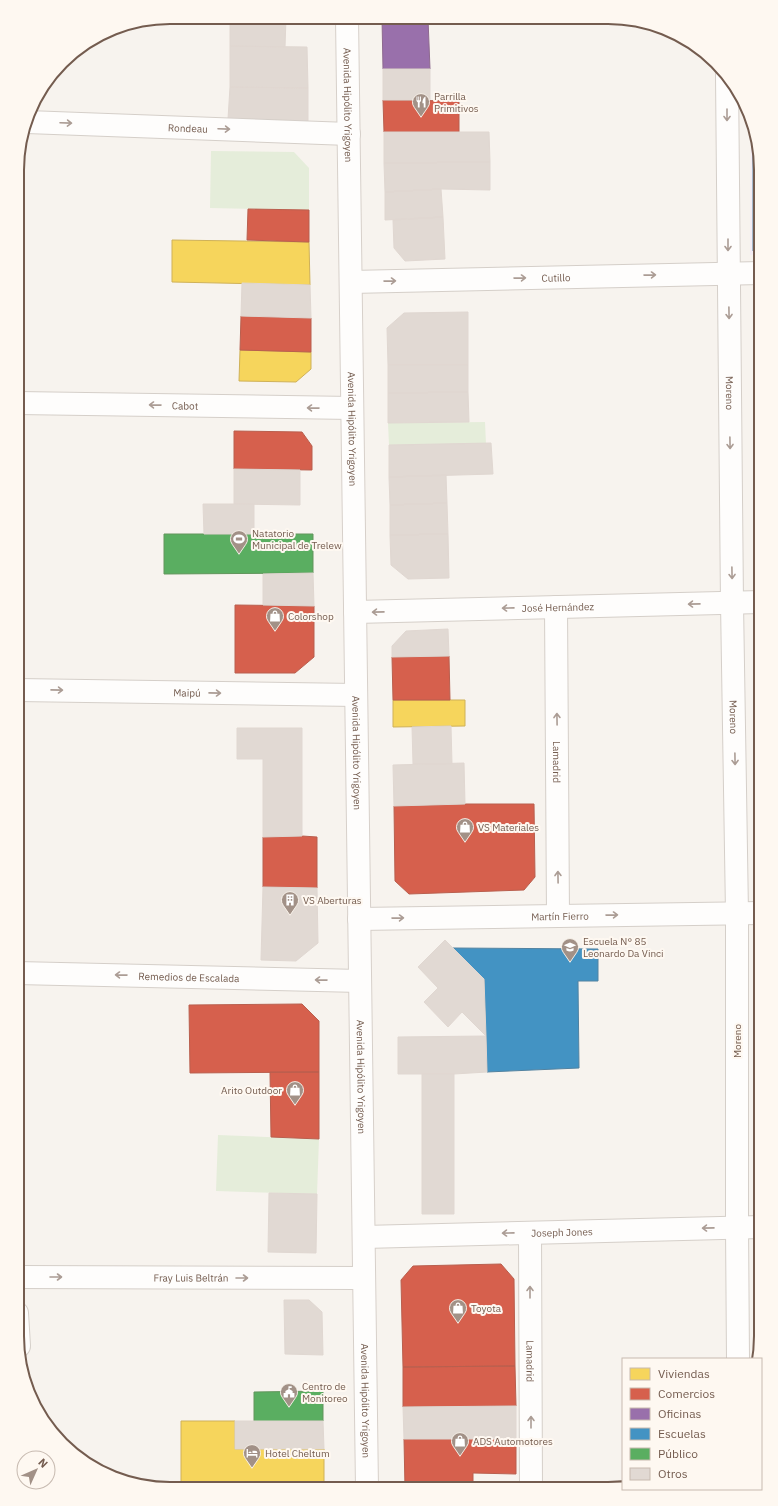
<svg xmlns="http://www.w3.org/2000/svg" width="778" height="1506" font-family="'IBM Plex Sans',sans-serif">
<rect width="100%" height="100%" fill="#f7f3ee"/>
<path fill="#f4ecf4" d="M751 118 761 170V254L750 255Z"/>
<path fill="#e5edda" d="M211 151 294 152 309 168V210L210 208Z
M485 422 486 444 389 445 388 423Z
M218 1135 319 1139 317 1194 216 1191Z"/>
<path fill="#f6d55c" stroke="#cfb158" d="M172 240 309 242 310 285 172 282Z
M240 350 311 352V369L296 382 239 381Z
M393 700H465V726L393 727Z
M181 1421H235V1449H324V1488L181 1487Z"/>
<path fill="#d6604d" stroke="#b95f4e" d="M383 100 459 101V132H384Z
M248 209 309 210V242L247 240Z
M241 316 311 318V352L240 350Z
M234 431 302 432 312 446V470L234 469Z
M235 605 314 606V657L295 673H235Z
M449 656 450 700H393L392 657Z
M465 804H534L535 877 524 890 409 894 395 881 394 806Z
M302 836 317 837V888L263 887V837Z
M302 1004 319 1021V1072L190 1073 189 1005Z
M270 1072H319V1139L271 1137Z
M501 1264 514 1279 515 1366 403 1367 401 1280 413 1266Z
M515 1366 516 1406 403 1407V1367Z
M404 1439H516V1474L473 1473V1489L405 1488Z"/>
<path fill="#9970ab" stroke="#8e6a8f" d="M382 18 428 19 430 69H383Z"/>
<path fill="#4393c3" stroke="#5282a0" d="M753 122 761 170V250L753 251Z
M453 948 598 949V981H578L579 1068 487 1072 484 979Z"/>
<path fill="#5aae61" stroke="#62955c" d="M164 534H313V573L164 574Z
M323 1391V1421L254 1422V1392Z"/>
<path fill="#e1d9d3" stroke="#e0d7d1" d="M230 17 286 18 285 47 230 46Z
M230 46 307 47 308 88 230 87Z
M383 69H430V100H383Z
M230 87 308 88V121L228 119Z
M384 132H489L490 162 384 163Z
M490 162V190L441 189 385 192 384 163Z
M441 189 443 217 385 220V192Z
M443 217 445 259 405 261 394 248 393 220Z
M242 283 310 285 311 318 241 316Z
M468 312V365H388L387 328 404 313Z
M388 365H468V392L388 393Z
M468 392 469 422 388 423V393Z
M491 443 493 474 389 477V445Z
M234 469 300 470V505L234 504Z
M446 475 447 503 390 505 389 477Z
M447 503 448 534 390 535V505Z
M203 504H254V534H204Z
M448 534 449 578 408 579 391 565 390 535Z
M313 573 314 606 263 605V574Z
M448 629 449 656 392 657V646L406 631Z
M451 726 452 764H413L412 727Z
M237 728H302V836L263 837V759H237Z
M464 763 465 804 394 806 393 765Z
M263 887 317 888 318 943 296 961 261 960Z
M445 940 484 979 486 1036 462 1012 448 1027 424 1002 438 988 418 967Z
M486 1036 487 1072 454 1074H398V1037Z
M422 1074H454V1214H422Z
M269 1193 317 1194 316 1253 268 1252Z
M284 1300H309L322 1312 323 1355 285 1354Z
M516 1406V1439H404L403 1407Z
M235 1421H323L324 1449H235Z
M181 1487 324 1488H181Z"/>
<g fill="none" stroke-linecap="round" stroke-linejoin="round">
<g stroke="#d5cfc9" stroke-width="24">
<g id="street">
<path id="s1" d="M727 76 732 603 737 913V1228L738 1359"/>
<path id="s2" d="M27 122 349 134"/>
<path id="s3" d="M351 282 761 273"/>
<path id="s4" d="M18 403 352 408"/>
<path id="s5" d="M556 607 558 916"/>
<path id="s6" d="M355 612 761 602"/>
<path id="s7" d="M18 690 356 695"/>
<path id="s8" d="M359 919 761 913"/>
<path id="s9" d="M17 973 360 981"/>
<path id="s10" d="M530 1233 531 1489"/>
<path id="s11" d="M364 1237 761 1227"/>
<path id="s12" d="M17 1277 364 1278"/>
<path d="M17 1313 19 1346"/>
</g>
</g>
<g stroke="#d7d0ca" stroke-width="24">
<g id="secondary">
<path id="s13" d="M347 18 367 1488"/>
</g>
</g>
<use href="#street" stroke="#fefdfc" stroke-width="22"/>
<use href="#secondary" stroke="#fefdfc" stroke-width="22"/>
</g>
<defs><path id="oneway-shaft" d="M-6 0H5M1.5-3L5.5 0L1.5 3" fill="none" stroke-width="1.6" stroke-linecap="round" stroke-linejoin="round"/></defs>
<g stroke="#ab9c94">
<use href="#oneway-shaft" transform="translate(727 115) rotate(90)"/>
<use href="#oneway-shaft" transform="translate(66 123) rotate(2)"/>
<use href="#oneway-shaft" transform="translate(224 129) rotate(2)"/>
<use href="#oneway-shaft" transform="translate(728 245) rotate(90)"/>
<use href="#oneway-shaft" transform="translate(650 275) rotate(-1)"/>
<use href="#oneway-shaft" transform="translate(520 278) rotate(-1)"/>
<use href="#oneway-shaft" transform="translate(390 281) rotate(-1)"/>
<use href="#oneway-shaft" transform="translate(729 313) rotate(89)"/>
<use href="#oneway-shaft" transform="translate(155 405) rotate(-179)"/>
<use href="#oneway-shaft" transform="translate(313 408) rotate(-179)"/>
<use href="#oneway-shaft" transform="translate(730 443) rotate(89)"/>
<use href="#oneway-shaft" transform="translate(732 573) rotate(89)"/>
<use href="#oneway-shaft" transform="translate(694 604) rotate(179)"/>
<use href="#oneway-shaft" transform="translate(508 608) rotate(179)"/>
<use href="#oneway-shaft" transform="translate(378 612) rotate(179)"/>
<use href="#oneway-shaft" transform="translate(57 690) rotate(1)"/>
<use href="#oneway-shaft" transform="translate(215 693) rotate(1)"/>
<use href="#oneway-shaft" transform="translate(557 719) rotate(-91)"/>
<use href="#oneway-shaft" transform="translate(735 759) rotate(89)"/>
<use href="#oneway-shaft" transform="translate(558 877) rotate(-91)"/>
<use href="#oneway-shaft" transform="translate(612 915) rotate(-1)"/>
<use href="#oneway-shaft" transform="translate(398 918) rotate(-1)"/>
<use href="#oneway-shaft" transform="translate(121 975) rotate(-179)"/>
<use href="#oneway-shaft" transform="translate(321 980) rotate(-179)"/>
<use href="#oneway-shaft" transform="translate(708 1228) rotate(179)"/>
<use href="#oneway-shaft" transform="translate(508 1233) rotate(179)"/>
<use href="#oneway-shaft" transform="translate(56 1277)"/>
<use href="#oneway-shaft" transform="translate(242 1278)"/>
<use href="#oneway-shaft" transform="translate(530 1292) rotate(-90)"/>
<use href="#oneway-shaft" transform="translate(531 1422) rotate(-90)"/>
</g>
<defs>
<g id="restaurant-pin" transform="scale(0.9)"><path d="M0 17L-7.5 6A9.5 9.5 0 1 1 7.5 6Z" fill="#a29187" stroke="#fef8f1"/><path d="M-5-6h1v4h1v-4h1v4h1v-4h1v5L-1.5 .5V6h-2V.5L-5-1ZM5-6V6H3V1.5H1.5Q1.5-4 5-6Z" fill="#fff"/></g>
<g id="stadium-pin" transform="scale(0.9)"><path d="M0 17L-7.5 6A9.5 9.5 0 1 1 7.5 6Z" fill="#a29187" stroke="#fef8f1"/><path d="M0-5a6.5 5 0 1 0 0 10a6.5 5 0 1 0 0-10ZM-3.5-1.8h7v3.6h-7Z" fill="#fff"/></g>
<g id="shop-pin" transform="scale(0.9)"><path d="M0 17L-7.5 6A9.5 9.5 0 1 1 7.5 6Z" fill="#a29187" stroke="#fef8f1"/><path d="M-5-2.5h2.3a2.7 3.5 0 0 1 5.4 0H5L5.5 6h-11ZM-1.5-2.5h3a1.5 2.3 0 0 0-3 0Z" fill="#fff"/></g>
<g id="building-pin" transform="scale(0.9)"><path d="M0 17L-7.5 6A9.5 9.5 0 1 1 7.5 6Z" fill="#a29187" stroke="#fef8f1"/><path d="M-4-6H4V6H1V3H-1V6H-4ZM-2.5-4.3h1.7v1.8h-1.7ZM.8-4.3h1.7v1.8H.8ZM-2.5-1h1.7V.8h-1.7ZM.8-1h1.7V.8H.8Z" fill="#fff"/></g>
<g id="school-pin" transform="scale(0.9)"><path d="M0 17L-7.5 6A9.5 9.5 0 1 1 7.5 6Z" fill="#a29187" stroke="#fef8f1"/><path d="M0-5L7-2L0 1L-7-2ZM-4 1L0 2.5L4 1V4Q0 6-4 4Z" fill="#fff"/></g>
<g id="civic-pin" transform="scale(0.9)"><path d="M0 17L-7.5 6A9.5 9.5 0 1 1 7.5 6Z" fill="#a29187" stroke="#fef8f1"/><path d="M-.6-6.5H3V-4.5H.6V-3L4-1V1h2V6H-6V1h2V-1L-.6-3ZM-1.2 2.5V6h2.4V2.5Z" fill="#fff"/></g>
<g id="hotel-pin" transform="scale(0.9)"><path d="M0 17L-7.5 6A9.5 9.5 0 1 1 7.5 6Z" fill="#a29187" stroke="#fef8f1"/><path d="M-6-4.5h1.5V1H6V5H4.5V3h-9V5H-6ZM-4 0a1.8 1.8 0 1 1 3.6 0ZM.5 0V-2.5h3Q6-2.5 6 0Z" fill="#fff"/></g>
</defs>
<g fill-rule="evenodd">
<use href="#restaurant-pin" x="421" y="102"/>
<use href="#stadium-pin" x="239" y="539"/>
<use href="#shop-pin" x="275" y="616"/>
<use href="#shop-pin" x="465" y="827"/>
<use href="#building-pin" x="290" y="900"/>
<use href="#school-pin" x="570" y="947"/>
<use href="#shop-pin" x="295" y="1090"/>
<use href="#shop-pin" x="458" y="1308"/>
<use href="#civic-pin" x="289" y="1392"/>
<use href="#shop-pin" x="460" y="1441"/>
<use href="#hotel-pin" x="252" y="1453"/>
</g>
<g text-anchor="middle" stroke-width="4" stroke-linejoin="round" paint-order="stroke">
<g font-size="10" fill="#745c4f" stroke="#fef8f1" text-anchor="start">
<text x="434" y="100">Parrilla<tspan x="434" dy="12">Primitivos</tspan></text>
<text x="252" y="537">Natatorio<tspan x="252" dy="12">Municipal de Trelew</tspan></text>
<text x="288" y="620">Colorshop</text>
<text x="478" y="831">VS Materiales</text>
<text x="303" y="904">VS Aberturas</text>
<text x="583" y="945">Escuela N° 85<tspan x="583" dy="12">Leonardo Da Vinci</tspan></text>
<text x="282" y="1094" text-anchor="end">Arito Outdoor</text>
<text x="471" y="1312">Toyota</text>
<text x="302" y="1390">Centro de<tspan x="302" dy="12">Monitoreo</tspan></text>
<text x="473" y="1445">ADS Automotores</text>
<text x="265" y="1457">Hotel Cheltum</text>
</g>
<g font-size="10" fill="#745c4f" stroke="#fef8f1">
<text dy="4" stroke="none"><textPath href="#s13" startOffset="87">Avenida Hipólito Yrigoyen</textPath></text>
<text dy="4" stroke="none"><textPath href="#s2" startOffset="161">Rondeau</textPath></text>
<text dy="4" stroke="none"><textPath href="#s3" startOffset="205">Cutillo</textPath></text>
<text dy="4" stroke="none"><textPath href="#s1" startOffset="317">Moreno</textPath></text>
<text dy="4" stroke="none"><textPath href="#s4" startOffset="167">Cabot</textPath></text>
<text dy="4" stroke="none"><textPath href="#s13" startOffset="411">Avenida Hipólito Yrigoyen</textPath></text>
<text dy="4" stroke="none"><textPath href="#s6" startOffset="203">José Hernández</textPath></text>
<text dy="4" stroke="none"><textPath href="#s7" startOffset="169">Maipú</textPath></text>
<text dy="4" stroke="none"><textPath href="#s1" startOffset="641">Moreno</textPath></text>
<text dy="4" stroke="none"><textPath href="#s13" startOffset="735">Avenida Hipólito Yrigoyen</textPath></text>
<text dy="4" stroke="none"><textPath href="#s5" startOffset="155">Lamadrid</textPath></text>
<text dy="4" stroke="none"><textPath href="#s8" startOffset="201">Martín Fierro</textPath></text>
<text dy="4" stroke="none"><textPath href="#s9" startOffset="172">Remedios de Escalada</textPath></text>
<text transform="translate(737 1041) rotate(-90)" y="4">Moreno</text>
<text dy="4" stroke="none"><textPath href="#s13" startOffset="1059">Avenida Hipólito Yrigoyen</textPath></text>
<text dy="4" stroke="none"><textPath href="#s11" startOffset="198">Joseph Jones</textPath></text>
<text dy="4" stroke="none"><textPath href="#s12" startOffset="174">Fray Luis Beltrán</textPath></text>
<text dy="4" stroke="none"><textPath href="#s10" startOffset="128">Lamadrid</textPath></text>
<text dy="4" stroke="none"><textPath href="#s13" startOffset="1383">Avenida Hipólito Yrigoyen</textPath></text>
</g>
</g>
<path d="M0 0H778V1506H0ZM170 24H608A146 146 0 0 1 754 170V1336A146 146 0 0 1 608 1482H170A146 146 0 0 1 24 1336V170A146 146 0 0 1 170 24Z" fill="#fef8f1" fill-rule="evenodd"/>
<path fill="none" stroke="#745c4f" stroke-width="2" d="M170 24H608A146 146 0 0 1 754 170V1336A146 146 0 0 1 608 1482H170A146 146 0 0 1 24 1336V170A146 146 0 0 1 170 24Z"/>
<rect x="622" y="1358" width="140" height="132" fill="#fef8f1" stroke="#c7bab0"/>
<rect x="630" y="1368" width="20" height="12" fill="#f6d55c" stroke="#c7bab0"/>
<text x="658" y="1378" font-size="12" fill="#745c4f">Viviendas</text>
<rect x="630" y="1388" width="20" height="12" fill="#d6604d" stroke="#c7bab0"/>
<text x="658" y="1398" font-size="12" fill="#745c4f">Comercios</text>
<rect x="630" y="1408" width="20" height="12" fill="#9970ab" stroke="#c7bab0"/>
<text x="658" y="1418" font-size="12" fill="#745c4f">Oficinas</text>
<rect x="630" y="1428" width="20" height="12" fill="#4393c3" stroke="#c7bab0"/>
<text x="658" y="1438" font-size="12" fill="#745c4f">Escuelas</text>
<rect x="630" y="1448" width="20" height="12" fill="#5aae61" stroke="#c7bab0"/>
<text x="658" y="1458" font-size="12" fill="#745c4f">Público</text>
<rect x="630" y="1468" width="20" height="12" fill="#e1d9d3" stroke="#c7bab0"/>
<text x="658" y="1478" font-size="12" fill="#745c4f">Otros</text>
<g transform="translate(36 1470) rotate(45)"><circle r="19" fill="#fef8f1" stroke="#c7bab0"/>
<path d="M0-3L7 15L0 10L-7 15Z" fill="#a29187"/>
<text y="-6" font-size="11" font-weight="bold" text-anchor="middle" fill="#745c4f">N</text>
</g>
</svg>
